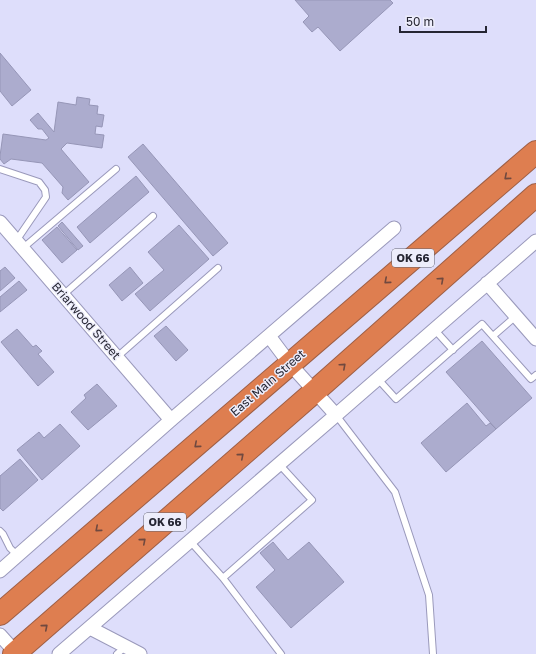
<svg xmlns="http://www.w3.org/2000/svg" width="536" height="654" font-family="'Golos Text',sans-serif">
<rect width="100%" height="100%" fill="#dedefb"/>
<path fill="#acacce" stroke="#9696b7" d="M295 0H390L393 3 340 51 318 27 312 32 303 22 309 16Z
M0 53 31 90 12 106 0 91Z
M77 97 90 99 89 105 98 106 97 114 104 115 102 127 96 126 95 134 104 135 102 148 67 143 61 149 89 182 68 200 62 193 63 187 42 163 11 159 4 164 0 159V156L3 134 46 140 49 138 42 129H38L30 120 38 113 54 132 58 102 76 105Z
M143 144 228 243 213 256 128 157Z
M136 176 149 192 90 243 77 227Z
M62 222 83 246 78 250 58 226Z
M179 225 209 259 150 311 135 294 164 270 148 252Z
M57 227 77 250 62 263 42 240Z
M5 267 15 278 0 291V271Z
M130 267 143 283 122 301 109 285Z
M19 281 27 290 0 312V297Z
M166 326 188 350 176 361 154 336Z
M17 329 33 347 36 345 42 351 38 354 54 372 38 386 1 342Z
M482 341 532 398 496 429 446 372Z
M97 384 117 406 88 430 71 412 86 398 84 395Z
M467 403 486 426 490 423 496 429 446 472 421 443Z
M60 424 80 446 42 480 17 450 39 432 44 438Z
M20 459 38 480 3 511 0 508V476Z
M273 542 288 560 309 542 344 582 291 628 256 587 275 570 260 553Z"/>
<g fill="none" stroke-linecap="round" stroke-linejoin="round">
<g stroke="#9a99bb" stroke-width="8">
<path id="lane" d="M0 169 39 182 45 190 46 197 16 241
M23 248 116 169
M63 295 153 216
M434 329 453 350
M493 336 516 316
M117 357 218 268
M377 378 396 399 482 324 531 379 536 375
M336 415 395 492 429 595 433 654
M0 531 3 534 10 548 18 556
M190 541 223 578 281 654
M223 578 312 500 279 464
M117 654 125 647"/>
</g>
<g stroke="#9a99bb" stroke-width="15">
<path id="street" d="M0 222 171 420
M487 283 536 339
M269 336 290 364 336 415
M0 571 171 420 394 228
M90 628 140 654
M0 635 17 654
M59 654 190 541 336 415 536 241"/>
</g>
<g stroke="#9e5f46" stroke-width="24">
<path id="highway" d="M0 614 536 152
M14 654 314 392 536 195"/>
</g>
<use href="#lane" stroke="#fff" stroke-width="6"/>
<use href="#street" stroke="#fff" stroke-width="13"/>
<use href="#highway" stroke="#de7e50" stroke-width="22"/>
</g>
<defs><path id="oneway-chevron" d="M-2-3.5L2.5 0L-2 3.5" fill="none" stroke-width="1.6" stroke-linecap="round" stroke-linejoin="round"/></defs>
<g stroke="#70493f">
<use href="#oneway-chevron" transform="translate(507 177) rotate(139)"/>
<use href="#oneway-chevron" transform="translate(441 280) rotate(-42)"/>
<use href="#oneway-chevron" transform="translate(387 281) rotate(139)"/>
<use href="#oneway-chevron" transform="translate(343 366) rotate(-42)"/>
<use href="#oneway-chevron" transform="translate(197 445) rotate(139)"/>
<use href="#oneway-chevron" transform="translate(241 456) rotate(-41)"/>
<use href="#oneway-chevron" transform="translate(98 529) rotate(139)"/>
<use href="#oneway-chevron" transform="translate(143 541) rotate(-41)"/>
<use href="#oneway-chevron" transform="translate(45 627) rotate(-41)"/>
</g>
<g text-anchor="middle" stroke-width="3" stroke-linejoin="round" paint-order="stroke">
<g fill="#ededfb" stroke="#62626f" stroke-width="1">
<rect x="392" y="249" width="42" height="18" rx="3"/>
<rect x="144" y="513" width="42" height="18" rx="3"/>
</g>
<g font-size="11" font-weight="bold" fill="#262633">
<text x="413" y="262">OK 66</text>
<text x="165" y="526">OK 66</text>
</g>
<g font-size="12" fill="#262633" stroke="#ededfb">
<text transform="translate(86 321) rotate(49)" y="4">Briarwood Street</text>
<text transform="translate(268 383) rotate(-41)" y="4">East Main Street</text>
</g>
</g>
<path d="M400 26v6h86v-6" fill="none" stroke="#262633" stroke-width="2"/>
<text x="406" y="26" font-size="12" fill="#262633" stroke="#ededfb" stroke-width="3" paint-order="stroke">50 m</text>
</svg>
